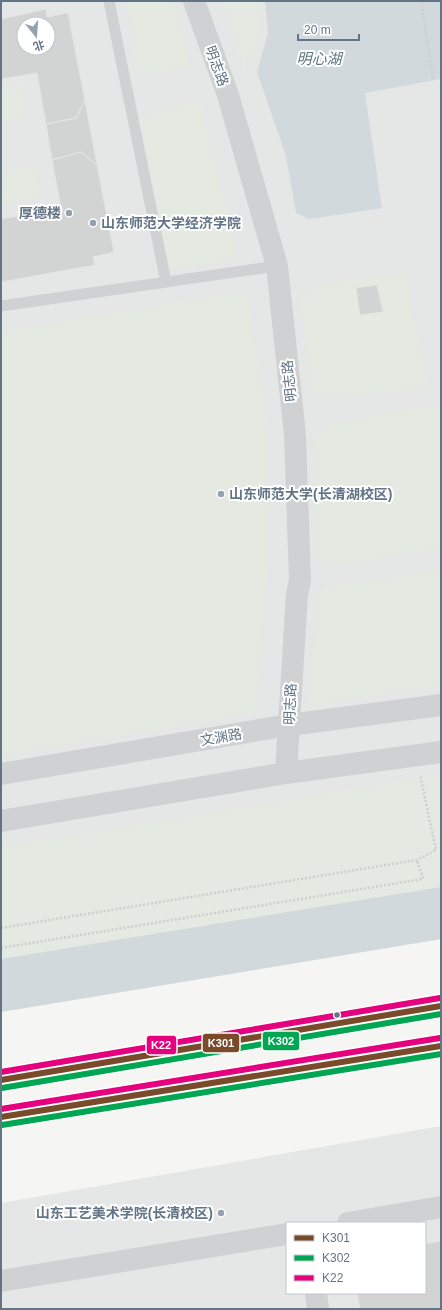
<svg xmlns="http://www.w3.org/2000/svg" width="442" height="1310" font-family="Arial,'Noto Sans SC',sans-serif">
<rect width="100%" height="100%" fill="#f5f5f3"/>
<path fill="#e5e7e6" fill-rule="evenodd" d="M1 1H441V939L1 1012ZM24 24H48V48H24Z
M441 1126V1309H1V1203ZM287 1223H425V1293H287Z"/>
<path fill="#e4e9e1" d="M127 1H173L192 66 138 76Z
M221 1H257L259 34 244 70 226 11Z
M20 84 26 116 1 121V87Z
M200 101 239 260 171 270 140 116Z
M35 165 41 197 1 204V187L4 186 1 171Z
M406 273 427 387 333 399 319 395 309 382 301 299 310 286Z
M247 292 267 425V570L255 713 1 756V331Z
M441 404V548L327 567 317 554 314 442 328 424Z
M441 570V685L310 706 316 601 325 587Z
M441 775V887L1 959V847Z"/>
<path fill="#d2d9dd" d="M265 1H441V79L365 93 382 208 309 219 296 213 286 156 257 72 268 33Z
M441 887V939L1 1012V959Z"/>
<path fill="#d2d3d3" stroke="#e4e4e3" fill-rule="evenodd" d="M46 9 47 17 68 13 85 101 76 118 46 124 37 73 1 79V19ZM24 24H48V48H24Z
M85 101 97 165 81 152 52 160 46 124 76 118Z
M81 152 97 165 114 252 93 257 95 265 1 282V219L61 208 52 160Z
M377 285 383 312 360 315 356 288Z
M441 1241V1309H360L357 1293H425V1244Z"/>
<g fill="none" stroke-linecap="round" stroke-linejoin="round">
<g stroke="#d0d2d2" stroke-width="24">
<path id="primary" d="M1 1080 441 1006
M1 1117 441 1046"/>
</g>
<path stroke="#cecece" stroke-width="2.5" stroke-dasharray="2 2" stroke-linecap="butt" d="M421 1 433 79
M1 928 417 860 436 850 420 775
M1 948 423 879 417 860"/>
<path stroke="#d0d1d2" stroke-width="11" d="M109 1 166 282
M1 306 277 266"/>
<path stroke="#d0d1d2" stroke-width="22" d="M194 1 228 95 277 266 295 435 300 580 297 594 286 773
M1 774 289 725 441 705
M1 821 286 773 441 752
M348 1223 441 1207
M1 1281 287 1234
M316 1293 318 1309"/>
<use href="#primary" stroke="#e2e3e4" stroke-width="22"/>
<g stroke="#fff" stroke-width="9">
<path id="bus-1" d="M1 1080 441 1006
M1 1117 441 1046"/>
</g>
<g stroke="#fff" stroke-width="9">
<path id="bus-2" d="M2 1088 441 1014
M2 1125 441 1054"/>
</g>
<g stroke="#fff" stroke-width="9">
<path id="bus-3" d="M1 1072 440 998
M1 1109 440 1038"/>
</g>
<use href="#bus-1" stroke="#7a4b2a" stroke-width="6"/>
<use href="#bus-2" stroke="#00a651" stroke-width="6"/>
<use href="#bus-3" stroke="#e5007d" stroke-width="6"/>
</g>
<g fill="#95a1ac" stroke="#fff" stroke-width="1.5">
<circle cx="69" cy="213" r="4"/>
<circle cx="93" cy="223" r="4"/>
<circle cx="221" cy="494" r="4"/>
<circle cx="221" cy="1213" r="4"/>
</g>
<circle fill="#627486" stroke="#fff" stroke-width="1.5" cx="337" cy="1015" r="3.5"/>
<g text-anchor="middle" stroke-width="4" stroke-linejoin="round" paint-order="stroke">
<g font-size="14" fill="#627486" stroke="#fff">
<text transform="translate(217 66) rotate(70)" y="5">明志路</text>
<text transform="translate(289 381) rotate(-96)" y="5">明志路</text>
<text transform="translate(290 704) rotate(-87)" y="5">明志路</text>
<text transform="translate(221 737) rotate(-10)" y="5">文渊路</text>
</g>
<g font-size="14" font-weight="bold" fill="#627486" stroke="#fff" text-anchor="end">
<text x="61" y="218">厚德楼</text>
<text x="101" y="228" text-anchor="start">山东师范大学经济学院</text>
<text x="229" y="499" text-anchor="start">山东师范大学(长清湖校区)</text>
<text x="213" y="1218">山东工艺美术学院(长清校区)</text>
</g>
<g font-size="15" font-style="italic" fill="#5e7783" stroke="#fff">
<text x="319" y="64">明心湖</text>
</g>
</g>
<g stroke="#fff" stroke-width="1.5">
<rect x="262" y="1031" width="38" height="20" rx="4" fill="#00a651"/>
<rect x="202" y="1033" width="38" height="20" rx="4" fill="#7a4b2a"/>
<rect x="146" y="1035" width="31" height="20" rx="4" fill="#e5007d"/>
</g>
<g font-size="11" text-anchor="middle" font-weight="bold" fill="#fff">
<text x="281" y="1045">K302</text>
<text x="221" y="1047">K301</text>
<text x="161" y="1049">K22</text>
</g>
<rect width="442" height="1310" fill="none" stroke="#627486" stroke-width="4"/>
<rect x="286" y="1222" width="140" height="72" fill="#ffffff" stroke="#c0c7cf"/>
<rect x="294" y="1235" width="20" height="6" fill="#7a4b2a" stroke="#c0c7cf"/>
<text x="322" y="1242" font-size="12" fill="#627486">K301</text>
<rect x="294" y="1255" width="20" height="6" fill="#00a651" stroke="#c0c7cf"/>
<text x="322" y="1262" font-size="12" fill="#627486">K302</text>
<rect x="294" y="1275" width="20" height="6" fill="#e5007d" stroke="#c0c7cf"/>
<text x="322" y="1282" font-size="12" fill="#627486">K22</text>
<g transform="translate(36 36) rotate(163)"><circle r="19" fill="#ffffff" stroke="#c0c7cf"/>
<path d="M0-3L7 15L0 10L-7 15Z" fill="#95a1ac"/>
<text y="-6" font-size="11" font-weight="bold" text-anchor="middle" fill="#627486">北</text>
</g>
<path d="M298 34v6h61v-6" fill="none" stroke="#627486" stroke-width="2"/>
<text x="304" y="34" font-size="12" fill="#627486" stroke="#ffffff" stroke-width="3" paint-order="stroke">20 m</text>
</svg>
